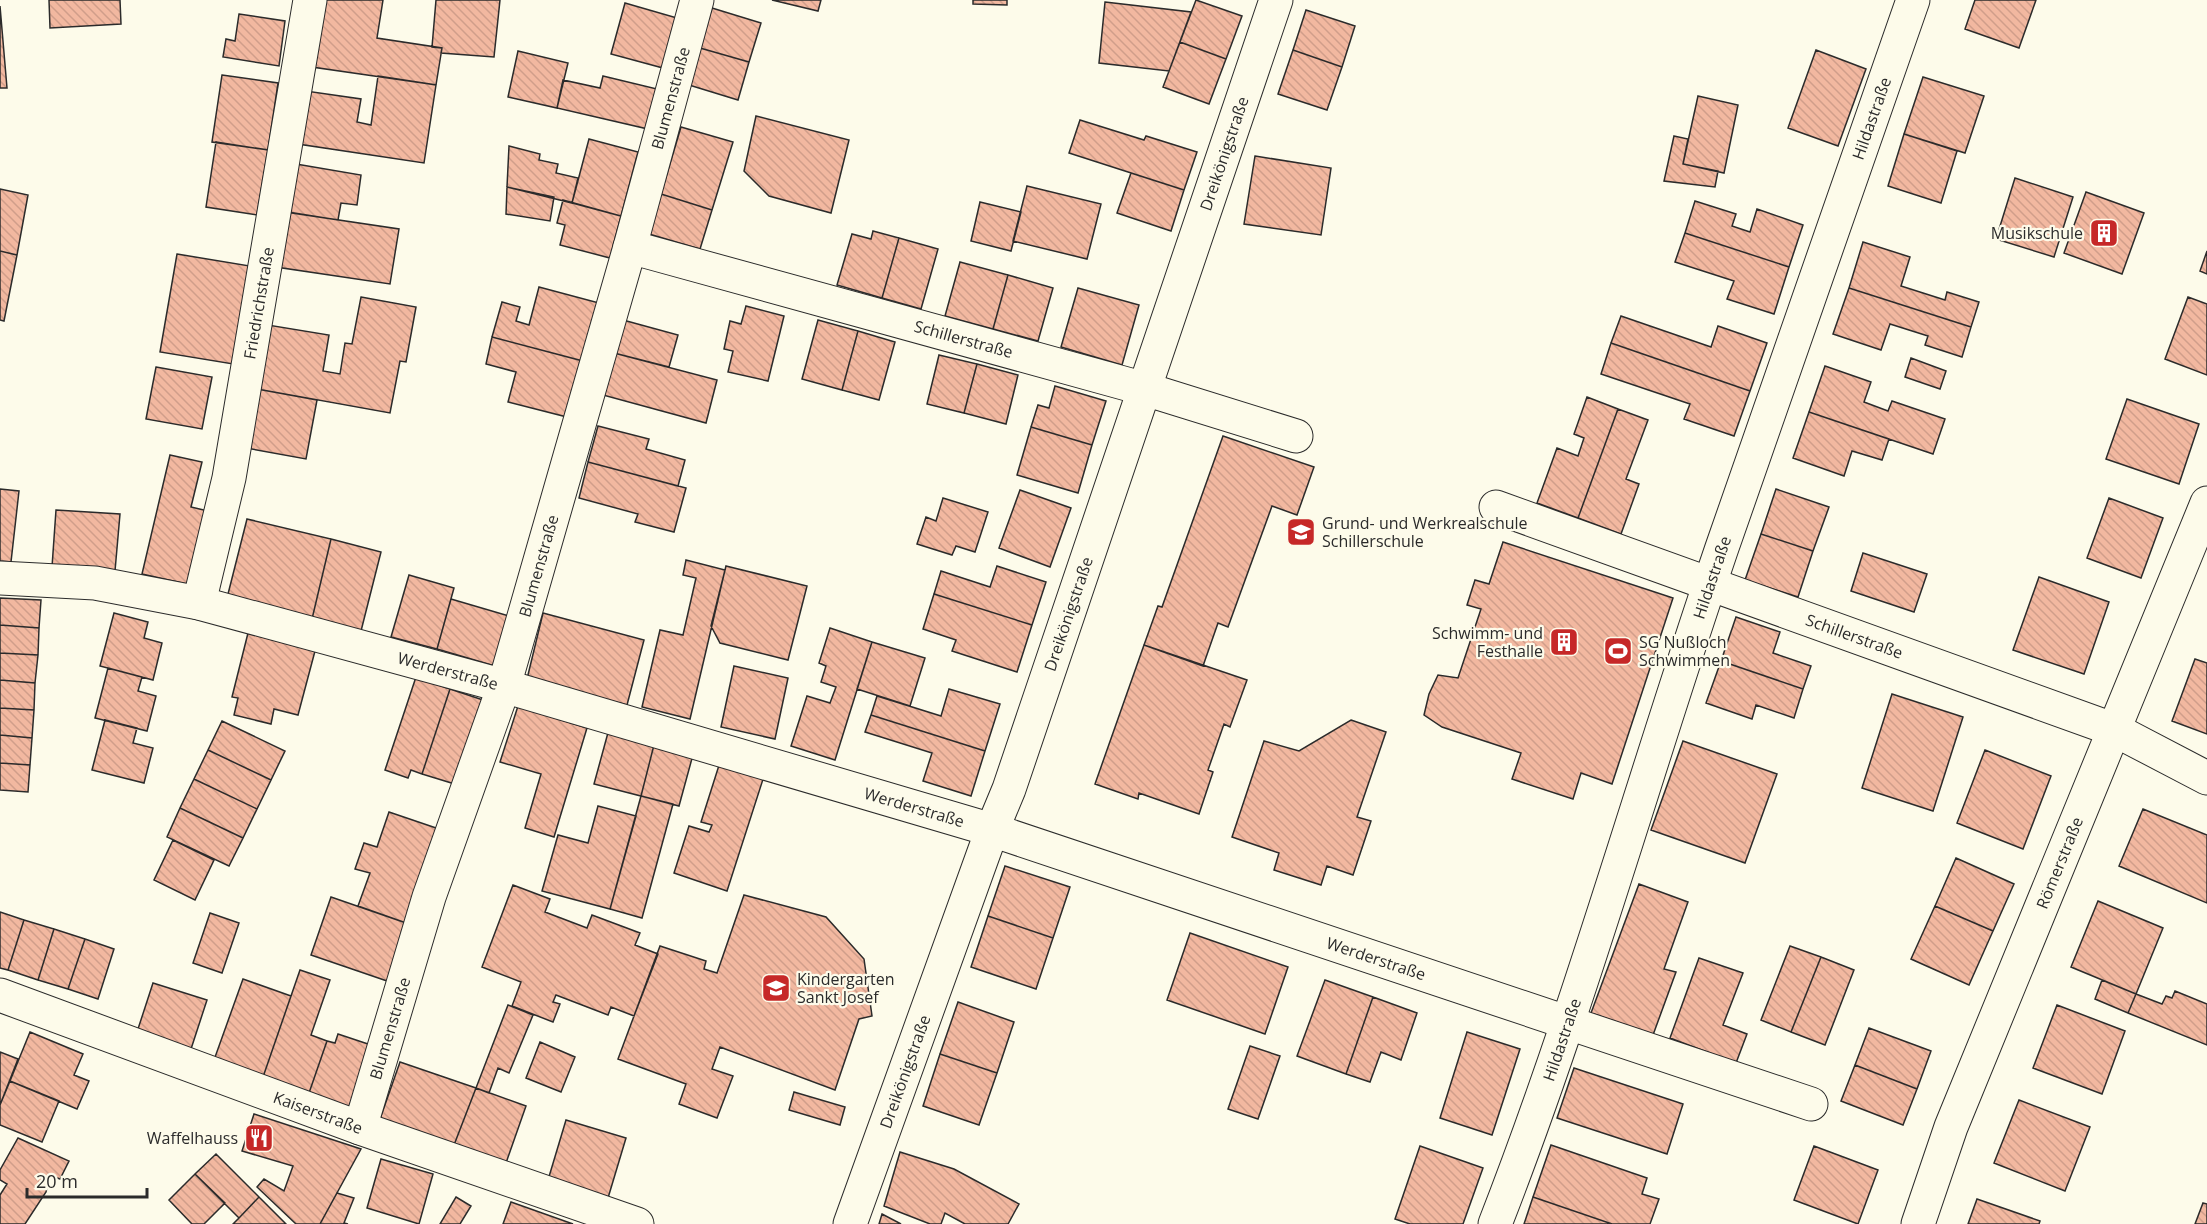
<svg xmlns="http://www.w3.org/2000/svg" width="2207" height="1224" font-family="'Open Sans',sans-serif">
<defs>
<pattern id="building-back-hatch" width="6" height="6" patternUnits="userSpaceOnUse" patternTransform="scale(1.5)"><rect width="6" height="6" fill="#f2b8a0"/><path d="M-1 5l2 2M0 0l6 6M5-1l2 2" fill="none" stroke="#d09e8a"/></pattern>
</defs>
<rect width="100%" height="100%" fill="#fdfbea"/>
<path fill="url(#building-back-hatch)" stroke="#2b2b2b" stroke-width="1.5" d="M49 0H120L121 24 50 28Z
M322 0H383L377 38 442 48 436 85 312 67Z
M436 0H500L494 57 441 53 442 48 432 47Z
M772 0H821L818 11Z
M973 0H1007V5L973 4Z
M1196 0 1242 16 1226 59 1180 42Z
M1975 0H2036L2019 48 1965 29Z
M1105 2 1191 12 1169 71 1099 63Z
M625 3 677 18 663 68 611 54Z
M0 6 7 88H0Z
M712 8 761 23 749 62 700 48Z
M1306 10 1355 26 1342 67 1293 50Z
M239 14 285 21 279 66 223 57 226 39 235 41Z
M1180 42 1226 59 1209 104 1163 87Z
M700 48 749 62 738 100 689 85Z
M1293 50 1342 67 1327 110 1278 94Z
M1816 50 1866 69 1838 146 1788 128Z
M518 51 568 63 557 108 508 97Z
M222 75 278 83 268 150 212 142Z
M378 76 436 85 424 163 298 144 306 91 361 99 357 122 371 125Z
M603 76 657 89 648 129 557 108 563 80 600 88Z
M1923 77 1984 96 1965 153 1904 134Z
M1698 96 1738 105 1724 173 1683 164Z
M756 116 849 140 831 213 769 196 744 171Z
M1080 120 1144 140 1146 136 1197 152 1184 190 1069 153Z
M681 127 733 142 712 210 661 194Z
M1904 134 1957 151 1941 203 1888 186Z
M1674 136 1688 139 1683 164 1718 171 1715 187 1664 181Z
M589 139 638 152 621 216 572 203Z
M216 142 268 150 257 215 206 207Z
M509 146 540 154 539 160 558 164 556 173 578 178 572 203 507 187Z
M1255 156 1331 168 1321 235 1244 224Z
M296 164 361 175 357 205 341 203 338 220 288 212Z
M1131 173 1184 190 1171 231 1117 213Z
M2015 178 2073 197 2054 257 1996 239Z
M1027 186 1101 204 1087 259 1013 241Z
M507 187 554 197 550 221 506 214Z
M0 189 28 195 17 255 0 251Z
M2086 192 2144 213 2122 274 2064 253Z
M661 194 712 210 700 249 649 234Z
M563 200 621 216 610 258 560 245 565 225 557 223Z
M1695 201 1736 214 1732 226 1750 232 1757 209 1803 225 1789 267 1685 233Z
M980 202 1021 212 1011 251 971 241Z
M285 212 399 229 390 284 276 267Z
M873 231 899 238 882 298 837 285 852 234 871 239Z
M1685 233 1789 267 1774 314 1727 299 1734 281 1675 262Z
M899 238 938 249 921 309 882 298Z
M1863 242 1910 257 1901 286 1945 300 1947 292 1979 302 1971 327 1849 288Z
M0 251 17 255 4 321 0 320Z
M2207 251V274L2200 271Z
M177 254 250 266 233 364 160 352Z
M960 262 1008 275 993 329 945 316Z
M1008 275 1053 288 1038 341 993 329Z
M539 287 599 303 583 361 492 337 502 302 520 307 516 321 529 325Z
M1078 288 1139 305 1122 365 1061 347Z
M1849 288 1971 327 1962 357 1925 345 1928 336 1890 324 1881 350 1833 334Z
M361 297 416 307 406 362 400 361 390 413 257 389 268 325 329 335 323 371 340 374 345 343 352 344Z
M2188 297 2207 304V375L2165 359Z
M746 306 784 316 768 381 728 372 733 351 724 349 730 321 741 324Z
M1621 316 1711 347 1718 326 1767 343 1750 391 1611 343Z
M623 320 678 335 669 367 614 353Z
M818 320 858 331 842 390 802 379Z
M858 331 895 342 879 400 842 390Z
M492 337 583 361 567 417 508 402 516 372 486 364Z
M1611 343 1750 391 1734 436 1684 419 1690 404 1601 374Z
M614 353 717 380 706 423 603 395Z
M939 355 977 364 964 413 927 404Z
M1911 358 1946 371 1940 389 1905 377Z
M977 364 1018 375 1006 424 964 413Z
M1825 366 1871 382 1864 402 1888 411 1892 401 1945 419 1933 454 1809 412Z
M156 367 212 377 202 429 146 419Z
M1055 386 1106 401 1092 445 1031 427 1038 405 1049 408Z
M257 389 317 400 306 459 246 448Z
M1587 397 1618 409 1578 518 1537 503 1557 448 1578 456 1584 438 1574 434Z
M2127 399 2199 424 2179 484 2106 459Z
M1618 409 1648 420 1626 479 1639 484 1621 534 1578 518Z
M1809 412 1889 439 1882 460 1852 451 1844 476 1793 458Z
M598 426 649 439 646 449 685 460 678 486 588 462Z
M1031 427 1092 445 1078 493 1017 475Z
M1223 436 1314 467 1297 515 1272 506 1228 627 1218 623 1203 666 1144 645 1158 606 1162 607Z
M170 455 202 462 191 507 208 511 191 585 142 574Z
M588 462 686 488 674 532 635 522 638 514 579 498Z
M0 489 19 491 11 562 0 561Z
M1776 489 1829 507 1813 551 1761 534Z
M1020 490 1071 508 1050 567 999 548Z
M943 498 988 512 975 552 956 546 952 555 917 544 926 517 936 521Z
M2109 498 2163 518 2141 578 2087 558Z
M56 510 120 514 115 571 52 567Z
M247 519 331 539 312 619 227 598Z
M1761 534 1813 551 1798 597 1745 580Z
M331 539 381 552 361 631 312 619Z
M1503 542 1673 598 1612 784 1581 773 1573 799 1512 779 1521 753 1442 727 1424 715 1429 694 1438 675 1458 678 1481 609 1467 605 1475 580 1489 584Z
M1863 553 1927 574 1914 612 1851 591Z
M686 560 725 570 690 719 642 707 660 630 683 635 696 578 683 575Z
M726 566 807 586 788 660 720 643 711 626Z
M997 566 1046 582 1032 625 934 594 941 571 990 587Z
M409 575 454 588 437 649 391 637Z
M2039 577 2109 602 2084 674 2013 650Z
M934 594 1032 625 1017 672 952 651 956 640 923 629Z
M0 598 41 600 39 628 0 625Z
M451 599 509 616 495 666 437 649Z
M114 613 148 622 144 638 162 643 153 680 100 666Z
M543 613 644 640 627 705 527 679Z
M1736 617 1780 632 1773 653 1811 666 1803 689 1721 661Z
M0 625 39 628 38 655 0 653Z
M830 628 872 642 835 760 791 746 807 696 830 703 836 687 821 682 826 666 819 663Z
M248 633 315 651 298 715 274 709 271 724 234 715 238 698 232 697Z
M872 642 925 658 910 706 857 689Z
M1144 645 1247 680 1230 727 1224 724 1208 770 1213 772 1199 814 1139 793 1138 799 1095 784Z
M0 653 38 655 35 683 0 680Z
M2195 659 2207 663V734L2172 721Z
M1721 661 1803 689 1794 718 1756 705 1752 719 1706 703Z
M734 666 788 678 775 739 721 727Z
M108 668 142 677 138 691 156 696 147 731 95 718Z
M416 677 450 689 422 774 411 770 408 778 385 770Z
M0 680 35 683 34 710 0 708Z
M450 689 486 701 458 785 422 774Z
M949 689 1000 704 985 751 871 715 877 696 941 716Z
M1892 694 1963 717 1933 811 1862 788Z
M518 706 587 728 554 837 525 828 541 774 500 762Z
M0 708 34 710 32 738 0 735Z
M871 715 985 751 971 796 923 781 932 753 865 732Z
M105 720 137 728 133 743 153 748 144 783 92 770Z
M1351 720 1386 732 1357 817 1371 821 1353 875 1327 866 1321 885 1274 870 1279 853 1232 837 1264 741 1299 751Z
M222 721 285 751 271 780 208 750Z
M609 729 655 741 641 796 594 784Z
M0 735 32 738 30 765 0 763Z
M655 741 694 751 679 806 641 796Z
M1683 741 1777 774 1745 863 1651 830Z
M208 750 271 780 257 809 194 779Z
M1985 750 2051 776 2023 849 1957 823Z
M721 759 765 773 727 891 674 873 689 826 709 832 712 825 701 822Z
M0 763 30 765 28 792 0 790Z
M194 779 257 809 243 838 180 808Z
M641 796 673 804 642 918 610 909Z
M598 806 636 816 610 909 542 891 558 835 588 843Z
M180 808 243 838 229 866 167 837Z
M2143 809 2207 835V903L2119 866Z
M389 812 442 830 409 924 358 906 370 873 355 869 364 843 377 847Z
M173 840 214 860 195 900 154 880Z
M1956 858 2014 884 1993 931 1935 906Z
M1005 866 1070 887 1053 938 988 916Z
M1639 884 1688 902 1664 969 1676 972 1653 1035 1591 1013Z
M513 885 550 899 545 912 587 928 592 915 640 933 635 945 658 954 634 1016 611 1007 608 1015 556 995 553 1002 560 1004 553 1022 512 1006 521 982 482 967Z
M744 895 826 917 864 959 872 1016 859 1019 835 1090 720 1047 712 1069 733 1076 717 1118 679 1104 686 1084 618 1059 660 946 706 961 704 969 717 973Z
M331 897 409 924 390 982 311 955Z
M2098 901 2163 928 2136 994 2071 967Z
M1935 906 1993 931 1969 985 1911 959Z
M0 912 24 920 8 970 0 968Z
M210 913 239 923 222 973 193 963Z
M988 916 1053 938 1036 989 971 967Z
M24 920 54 929 38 980 8 970Z
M54 929 85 939 68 989 38 980Z
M1190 933 1288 967 1265 1034 1167 1000Z
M85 939 114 949 98 999 68 989Z
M1790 946 1821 957 1791 1032 1761 1020Z
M1821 957 1854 970 1825 1045 1791 1032Z
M1699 958 1743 973 1723 1025 1747 1034 1736 1063 1670 1038Z
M300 970 330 980 311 1035 327 1041 309 1093 263 1077Z
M243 979 291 996 263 1077 214 1060Z
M1325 980 1373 997 1346 1074 1297 1056Z
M2102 980 2136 994 2128 1013 2095 999Z
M153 983 207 1000 191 1049 137 1032Z
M2175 991 2207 1004V1045L2128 1013 2136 994 2162 1004 2166 996 2172 998Z
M1373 997 1417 1013 1401 1060 1381 1052 1370 1082 1346 1074Z
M958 1002 1014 1022 997 1073 940 1054Z
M508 1005 533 1015 509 1073 498 1068 489 1093 476 1088Z
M2057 1005 2125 1031 2102 1094 2033 1068Z
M1869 1028 1931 1051 1917 1089 1855 1065Z
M30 1032 83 1054 74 1075 89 1081 77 1109 10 1081Z
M1467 1032 1520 1049 1492 1135 1440 1118Z
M338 1034 371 1045 349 1107 309 1093 327 1041 335 1043Z
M540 1042 575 1057 561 1092 526 1078Z
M1250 1046 1280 1056 1258 1119 1228 1109Z
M0 1052 18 1059 0 1105Z
M940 1054 997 1073 979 1125 923 1106Z
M400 1062 476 1088 454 1145 380 1119Z
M1855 1065 1917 1089 1903 1125 1841 1101Z
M1574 1068 1683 1104 1667 1154 1557 1118Z
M10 1081 59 1101 42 1142 0 1125V1105Z
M476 1088 526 1106 506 1163 454 1145Z
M794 1092 845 1107 840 1125 789 1110Z
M2019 1100 2090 1127 2065 1191 1994 1163Z
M254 1114 361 1149 320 1224H296L257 1187 264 1179 284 1191 293 1166 242 1151Z
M566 1120 626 1138 608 1198 548 1180Z
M18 1138 69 1161 60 1179 50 1175 46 1192 25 1224H0V1195L7 1184 0 1180V1170Z
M1551 1145 1647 1178 1642 1194 1659 1199 1650 1224H1612L1533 1197Z
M1420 1146 1483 1168 1463 1224H1410L1395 1219Z
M1814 1146 1878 1170 1858 1224 1794 1200Z
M900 1152 954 1169 1019 1204 1008 1224H965L945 1213 941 1224H930L884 1206Z
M216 1154 259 1197 239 1218 195 1174Z
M381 1159 433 1174 419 1224 367 1208Z
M195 1174 225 1203 204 1224H192L169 1200Z
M337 1193 354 1198 344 1223 348 1224H320Z
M259 1197 286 1224H233L239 1218Z
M456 1197 471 1206 460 1224H440Z
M1533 1197 1612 1224H1524Z
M1977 1199 2040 1221 2039 1224H1968Z
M511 1202 573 1224H503Z
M2203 1203 2207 1204V1224H2195Z
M882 1214 901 1224H879Z"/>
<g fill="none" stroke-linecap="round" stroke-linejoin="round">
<g stroke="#2b2b2b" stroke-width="35">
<g id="street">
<path id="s1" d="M630 247 1145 389 1296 436"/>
<path id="s2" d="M1496 507 2115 730 2207 778"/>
<path id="s3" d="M0 578 95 583 199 603 504 686 992 830 1811 1104"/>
<path id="s4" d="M199 603 229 478 310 0"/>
<path id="s5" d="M0 995 360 1128 637 1224"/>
<path id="s6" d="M360 1128 429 897 504 686 630 247 697 0"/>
<path id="s7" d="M850 1224 992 830 1009 789 1276 0"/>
<path id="s8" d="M1495 1224C1577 1014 1638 797 1710 583 1776 388 1845 194 1913 0"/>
<path id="s9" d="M1918 1224 1951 1127 2207 503"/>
</g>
</g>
<use href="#street" stroke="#fdfbea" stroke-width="33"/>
</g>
<defs>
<g id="building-square" transform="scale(1.5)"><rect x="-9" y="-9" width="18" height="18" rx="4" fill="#c62828" stroke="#fdfbea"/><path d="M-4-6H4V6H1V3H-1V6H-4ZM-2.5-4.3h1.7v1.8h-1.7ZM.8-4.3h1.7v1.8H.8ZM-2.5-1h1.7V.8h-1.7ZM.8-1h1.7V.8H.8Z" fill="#fff"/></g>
<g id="school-square" transform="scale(1.5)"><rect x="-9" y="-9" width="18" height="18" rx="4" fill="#c62828" stroke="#fdfbea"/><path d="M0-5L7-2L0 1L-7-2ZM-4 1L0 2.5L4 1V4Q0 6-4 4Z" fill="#fff"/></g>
<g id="stadium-square" transform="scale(1.5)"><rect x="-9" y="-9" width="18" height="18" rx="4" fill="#c62828" stroke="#fdfbea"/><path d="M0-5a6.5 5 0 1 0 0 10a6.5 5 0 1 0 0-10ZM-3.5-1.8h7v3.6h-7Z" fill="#fff"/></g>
<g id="restaurant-square" transform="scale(1.5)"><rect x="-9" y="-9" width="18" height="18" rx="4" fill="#c62828" stroke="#fdfbea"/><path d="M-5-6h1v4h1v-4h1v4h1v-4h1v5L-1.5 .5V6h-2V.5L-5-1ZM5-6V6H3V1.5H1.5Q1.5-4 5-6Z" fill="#fff"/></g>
</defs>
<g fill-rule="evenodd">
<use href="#building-square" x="2104" y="233"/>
<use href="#school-square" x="1301" y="532"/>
<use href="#building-square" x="1564" y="642"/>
<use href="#stadium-square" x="1618" y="651"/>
<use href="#school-square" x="776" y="988"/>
<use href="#restaurant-square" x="259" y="1138"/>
</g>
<g text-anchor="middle" stroke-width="4.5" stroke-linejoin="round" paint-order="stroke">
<g font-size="16" fill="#2b2b2b" stroke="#fdfbea">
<text dy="6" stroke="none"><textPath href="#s6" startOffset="1076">Blumenstraße</textPath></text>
<text dy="6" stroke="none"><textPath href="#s8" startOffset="1168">Hildastraße</textPath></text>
<text dy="6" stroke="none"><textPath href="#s7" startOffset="1134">Dreikönigstraße</textPath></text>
<text dy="6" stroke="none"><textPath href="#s4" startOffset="306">Friedrichstraße</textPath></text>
<text dy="6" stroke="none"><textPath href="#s1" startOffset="346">Schillerstraße</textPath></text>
<text dy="6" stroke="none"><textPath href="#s6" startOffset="590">Blumenstraße</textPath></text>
<text dy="6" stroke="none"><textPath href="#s8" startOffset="682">Hildastraße</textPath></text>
<text dy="6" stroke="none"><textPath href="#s7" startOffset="648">Dreikönigstraße</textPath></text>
<text dy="6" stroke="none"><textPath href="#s2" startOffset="381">Schillerstraße</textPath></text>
<text dy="6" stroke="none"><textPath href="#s3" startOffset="459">Werderstraße</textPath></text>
<text dy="6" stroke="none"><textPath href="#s3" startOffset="945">Werderstraße</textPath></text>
<text dy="6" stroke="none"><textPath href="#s9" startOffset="388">Römerstraße</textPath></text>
<text dy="6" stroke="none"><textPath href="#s3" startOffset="1431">Werderstraße</textPath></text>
<text dy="6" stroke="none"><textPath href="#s6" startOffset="104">Blumenstraße</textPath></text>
<text dy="6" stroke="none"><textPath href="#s8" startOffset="196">Hildastraße</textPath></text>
<text dy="6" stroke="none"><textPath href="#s7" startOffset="162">Dreikönigstraße</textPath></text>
<text dy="6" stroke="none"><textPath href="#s5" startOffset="339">Kaiserstraße</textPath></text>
</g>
<g font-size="16" fill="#2b2b2b" stroke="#fdfbea" text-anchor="end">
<text x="2083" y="239">Musikschule</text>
<text x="1322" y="529" text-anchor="start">Grund- und Werkrealschule<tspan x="1322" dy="18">Schillerschule</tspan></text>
<text x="1543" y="639">Schwimm- und<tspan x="1543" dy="18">Festhalle</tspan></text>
<text x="1639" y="648" text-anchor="start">SG Nußloch<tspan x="1639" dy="18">Schwimmen</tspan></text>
<text x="797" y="985" text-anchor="start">Kindergarten<tspan x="797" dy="18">Sankt Josef</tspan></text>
<text x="238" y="1144">Waffelhauss</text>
</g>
</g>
<path d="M27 1188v9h120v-9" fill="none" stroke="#2b2b2b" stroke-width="3"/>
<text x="36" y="1188" font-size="18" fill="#2b2b2b" stroke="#fdfbea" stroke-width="4.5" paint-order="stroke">20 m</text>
</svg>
